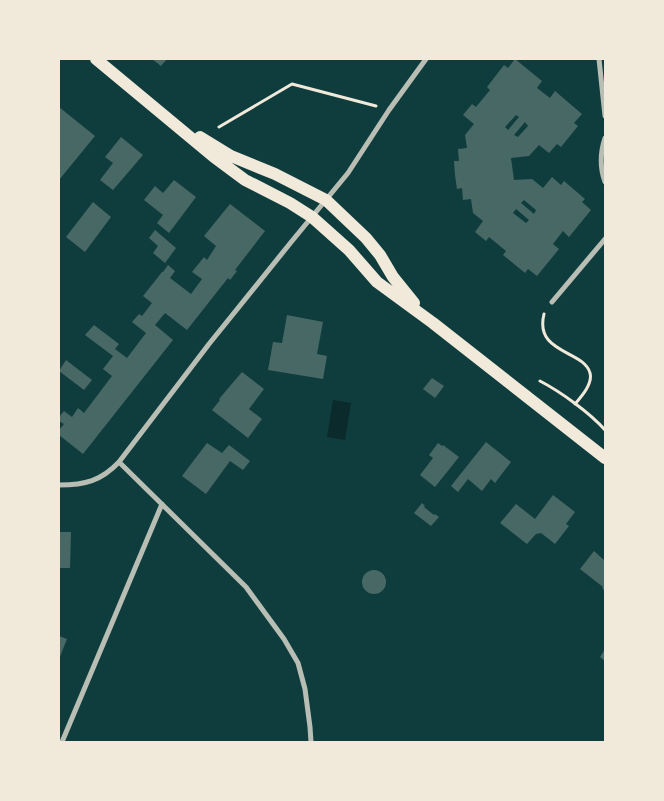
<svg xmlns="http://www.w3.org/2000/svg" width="664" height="801" font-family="Quicksand,sans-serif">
<rect width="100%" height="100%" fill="#0f3d3e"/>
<path fill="#0a2a2b" d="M333 400 351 403 345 440 327 437Z"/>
<path fill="#486865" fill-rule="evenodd" d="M152 59H167L161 66Z
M515 59 542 81 537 88 550 98 555 91 582 114 574 123 578 126 561 147 557 144 549 153 539 145 529 156 511 158 514 180 532 179 543 188 552 177 561 185 564 181 585 199 582 202 591 210 569 237 563 231 553 244 559 249 537 276 528 269 525 273 503 255 506 251 489 237 486 241 475 232 483 221 473 213 471 199 463 200 462 188 457 189 455 175 454 161H459L458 149 467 148 465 135 474 124 463 115 472 104 476 107 490 90 487 87 504 65 508 68ZM516 115 519 117 508 130 505 127ZM525 122 528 126 518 137 514 135ZM524 200 536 210 534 214 521 203ZM516 209 529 220 526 223 513 213Z
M59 107 95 136 59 180Z
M121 137 143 155 113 190 100 180 113 163 105 157Z
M174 180 196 197 169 233 157 223 163 215 144 200 155 186 163 193Z
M93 202 111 217 85 252 66 237Z
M230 204 265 231 235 270 237 271 230 280 228 278 187 330 165 313 155 325 173 340 83 454 59 435V430L64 424 59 421V417L64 411 72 417 78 408 84 413 112 376 103 369 113 356 85 335 94 325 119 344 115 349 127 358 146 333 132 322 139 314 142 316 152 303 143 296 162 272H163L168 265 175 271 170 278 191 294 202 279 192 272 204 257 207 260 216 246 204 236Z
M155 230 176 248 165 263 153 253 158 246 149 238Z
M287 315 323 322 317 354 327 356 323 379 268 370 273 342 282 343Z
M66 360 92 380 84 390 59 371Z
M242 372 264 389 249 409 262 419 248 438 212 410 220 400 219 399Z
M432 378 444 386 435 398 423 389Z
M486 442 511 462 495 483 491 479 482 491 468 479 458 492 451 486Z
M207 443 222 453 229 445 250 461 243 470 230 461 206 494 182 476Z
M438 443 442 446 443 445 459 457 435 487 420 475 433 458 429 455Z
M553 495 575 512 566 524 569 526 555 544 541 533 536 534 527 544 500 523 516 504 535 519Z
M422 503 425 506 424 507 434 515 435 514 439 517 431 526 414 513Z
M59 532H71L70 568H59Z
M594 551 605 561V591L602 588 603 587 580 569Z
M362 582a12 12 0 1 1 24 0a12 12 0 1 1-24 0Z
M59 636 67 639 59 659Z
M605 649V661L600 657Z"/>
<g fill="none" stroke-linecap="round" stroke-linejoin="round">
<path stroke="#f1e9da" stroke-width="3" d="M219 127 292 84 376 106
M544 314C534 354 584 350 590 373 593 384 581 397 575 404
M540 381C561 392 590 413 605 430"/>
<path stroke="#b8beb3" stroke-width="5" d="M599 59 605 116
M605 138C600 153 600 168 605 182
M552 302 605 239
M119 462 246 587 284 639 298 663 305 689 310 727 311 742
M59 485C85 485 101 481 119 462L209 344 292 241 348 173 389 110 426 59
M62 742 162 504"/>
<path stroke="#f1e9da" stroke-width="12" d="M96 59 214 157 245 180 290 203 312 217 349 250 377 282 433 323 605 458
M200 137 231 156 275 174 326 200 366 238 380 255 393 277 414 303"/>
</g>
<rect width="664" height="801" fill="none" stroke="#f1e9da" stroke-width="120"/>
</svg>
